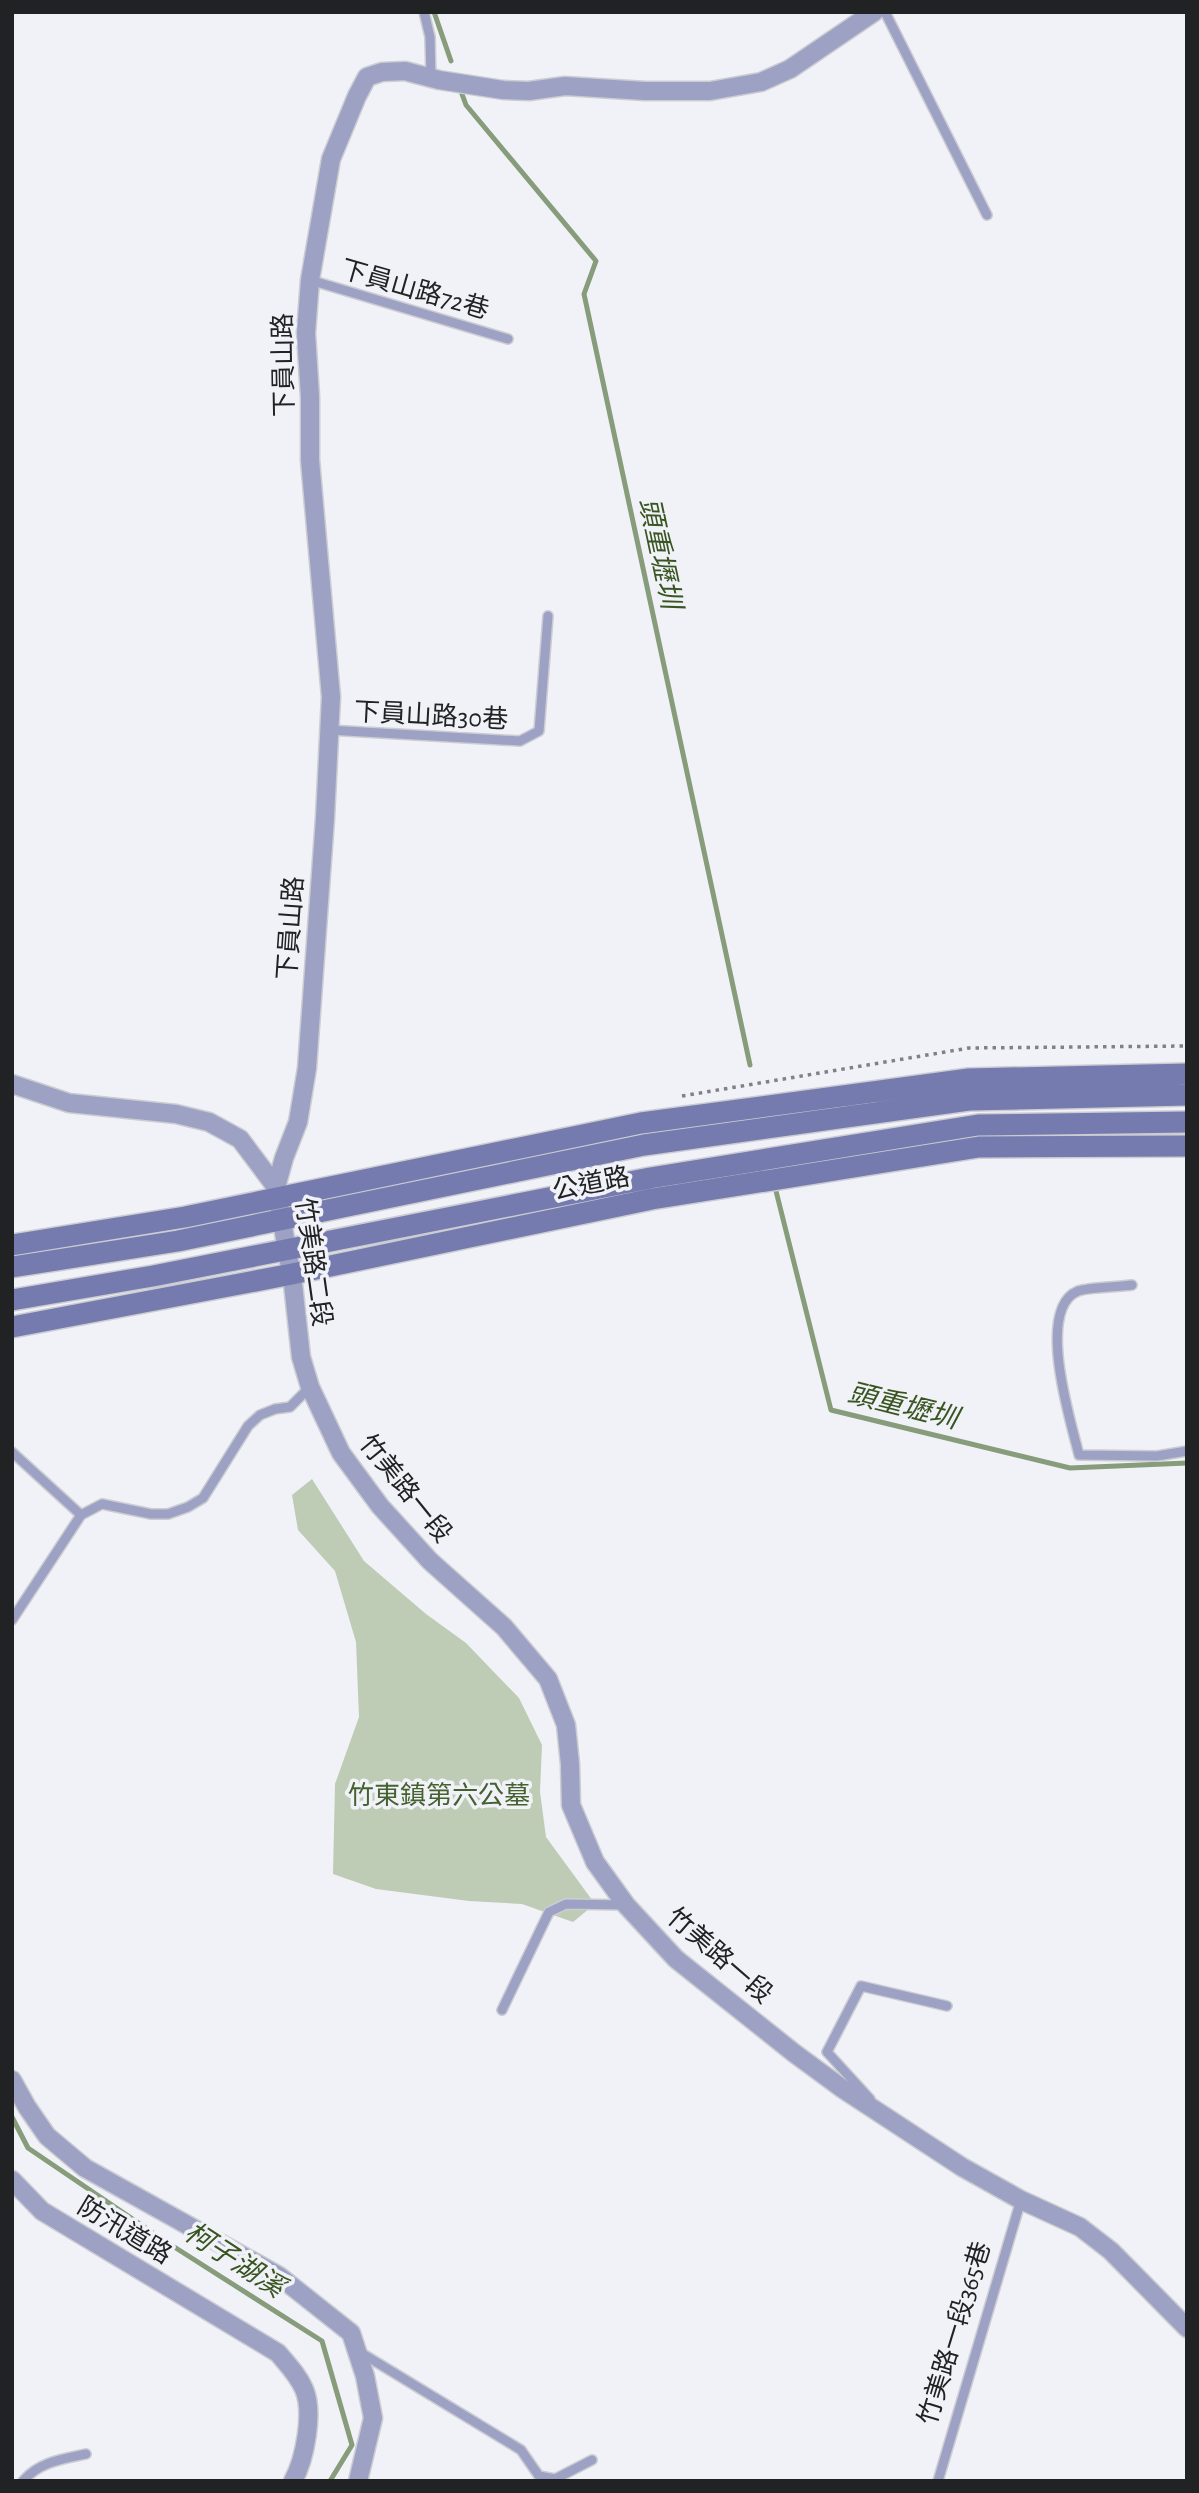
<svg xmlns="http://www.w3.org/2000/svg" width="1199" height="2493" font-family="'Alegreya Sans','Noto Sans TC',sans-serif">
<rect width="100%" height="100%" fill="#f1f2f8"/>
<path fill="#becbb5" d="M312 1479 364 1561 426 1614 466 1643 519 1698 542 1745 540 1792 546 1837 595 1904 573 1922 522 1904 469 1901 376 1889 333 1874 335 1784 359 1717 356 1642 335 1571 298 1530 292 1495Z"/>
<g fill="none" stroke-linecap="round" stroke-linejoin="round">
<path stroke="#879c7a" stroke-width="5" d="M434 12 451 61
M462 94 466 105 596 261 584 294 750 1065
M776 1191 831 1410 1070 1468 1187 1463
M12 2117 28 2148 168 2243 322 2341 352 2445 330 2481"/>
<g stroke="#cccdd2" stroke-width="12">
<path id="lane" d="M424 12 430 37 431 78
M885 12 987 215
M310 280 508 339
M329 730 520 741 539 731 548 616
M1132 1285C1119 1287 1089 1287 1078 1291 1035 1309 1071 1422 1079 1455L1157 1456 1187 1451
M12 1452 81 1515
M12 1620 81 1515 102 1504 151 1514H168L188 1507 203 1498 248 1426 260 1415 275 1409 290 1407 310 1387
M502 2010 549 1912 566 1904 626 1905
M870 2099 827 2052 861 1986 947 2006
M358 2351 521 2450 539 2476 555 2479 592 2460
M23 2481C39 2462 62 2459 86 2454
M938 2481 1021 2200"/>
</g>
<g stroke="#cccdd2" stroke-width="21">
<path id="street" d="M12 1084 69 1103 176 1114 209 1122 240 1139 276 1187 293 1284 301 1357 310 1387 341 1453 380 1506 430 1561 504 1627 548 1679 566 1725 570 1764 571 1805 595 1862 626 1905 676 1959 794 2053 843 2089 962 2167 1021 2200 1080 2227 1111 2251 1187 2328
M276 1187 284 1158 298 1122 307 1068 325 818 331 697 310 460V397L306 333 310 280 331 159 357 96 367 77 382 72 405 71 439 80 503 90 529 91 565 86 645 91H710L761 82 790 69 874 12
M12 2080 27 2107 47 2136 85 2168 279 2276 351 2333 365 2376 373 2418 358 2481
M12 2180 42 2211 278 2353C288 2365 298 2375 304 2389 314 2412 305 2459 293 2481"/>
</g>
<g stroke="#cccdd2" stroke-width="24">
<path id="secondary" d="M12 1245 185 1217 641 1123 969 1079 1187 1074
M12 1267 178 1241 644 1145 969 1100 1187 1095
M12 1300 153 1276 650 1178 978 1125 1187 1122
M12 1327 292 1274 652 1199 979 1147 1187 1146"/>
</g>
<path stroke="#808185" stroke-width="3.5" stroke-dasharray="3.5 5" stroke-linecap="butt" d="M682 1096 969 1048 1187 1046"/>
<use href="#lane" stroke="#9da2c5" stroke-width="9"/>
<use href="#street" stroke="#9da2c5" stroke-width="18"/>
<use href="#secondary" stroke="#757bae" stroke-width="21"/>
</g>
<g text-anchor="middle" stroke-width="7" stroke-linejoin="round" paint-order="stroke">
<g font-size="26" fill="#212224" stroke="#f1f2f8">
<text transform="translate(415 289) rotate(16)" y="9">下員山路72巷</text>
<text transform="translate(283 365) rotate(-91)" y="9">下員山路</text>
<text transform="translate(431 715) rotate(3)" y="9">下員山路30巷</text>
<text transform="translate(290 928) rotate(-86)" y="9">下員山路</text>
<text transform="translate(591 1183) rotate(-11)" y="9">公道路</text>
<text transform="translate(314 1262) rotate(82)" y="9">竹美路二段</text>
<text transform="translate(406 1488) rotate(51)" y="9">竹美路一段</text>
<text transform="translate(720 1955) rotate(41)" y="9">竹美路一段</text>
<text transform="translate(125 2230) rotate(31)" y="9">防汛道路</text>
<text transform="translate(954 2333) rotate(-73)" y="9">竹美路一段365巷</text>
</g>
<g font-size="26" fill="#44612e" stroke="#f1f2f8">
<text x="439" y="1804">竹東鎮第六公墓</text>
</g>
<g font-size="28" font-style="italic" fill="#395522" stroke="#f1f2f8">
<text transform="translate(661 553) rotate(78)" y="10">頭重壢圳</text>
<text transform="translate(903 1405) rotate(14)" y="10">頭重壢圳</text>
<text transform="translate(235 2259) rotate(33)" y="10">柯子湖溪</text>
</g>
</g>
<rect width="1199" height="2493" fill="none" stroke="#212224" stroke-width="28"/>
</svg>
